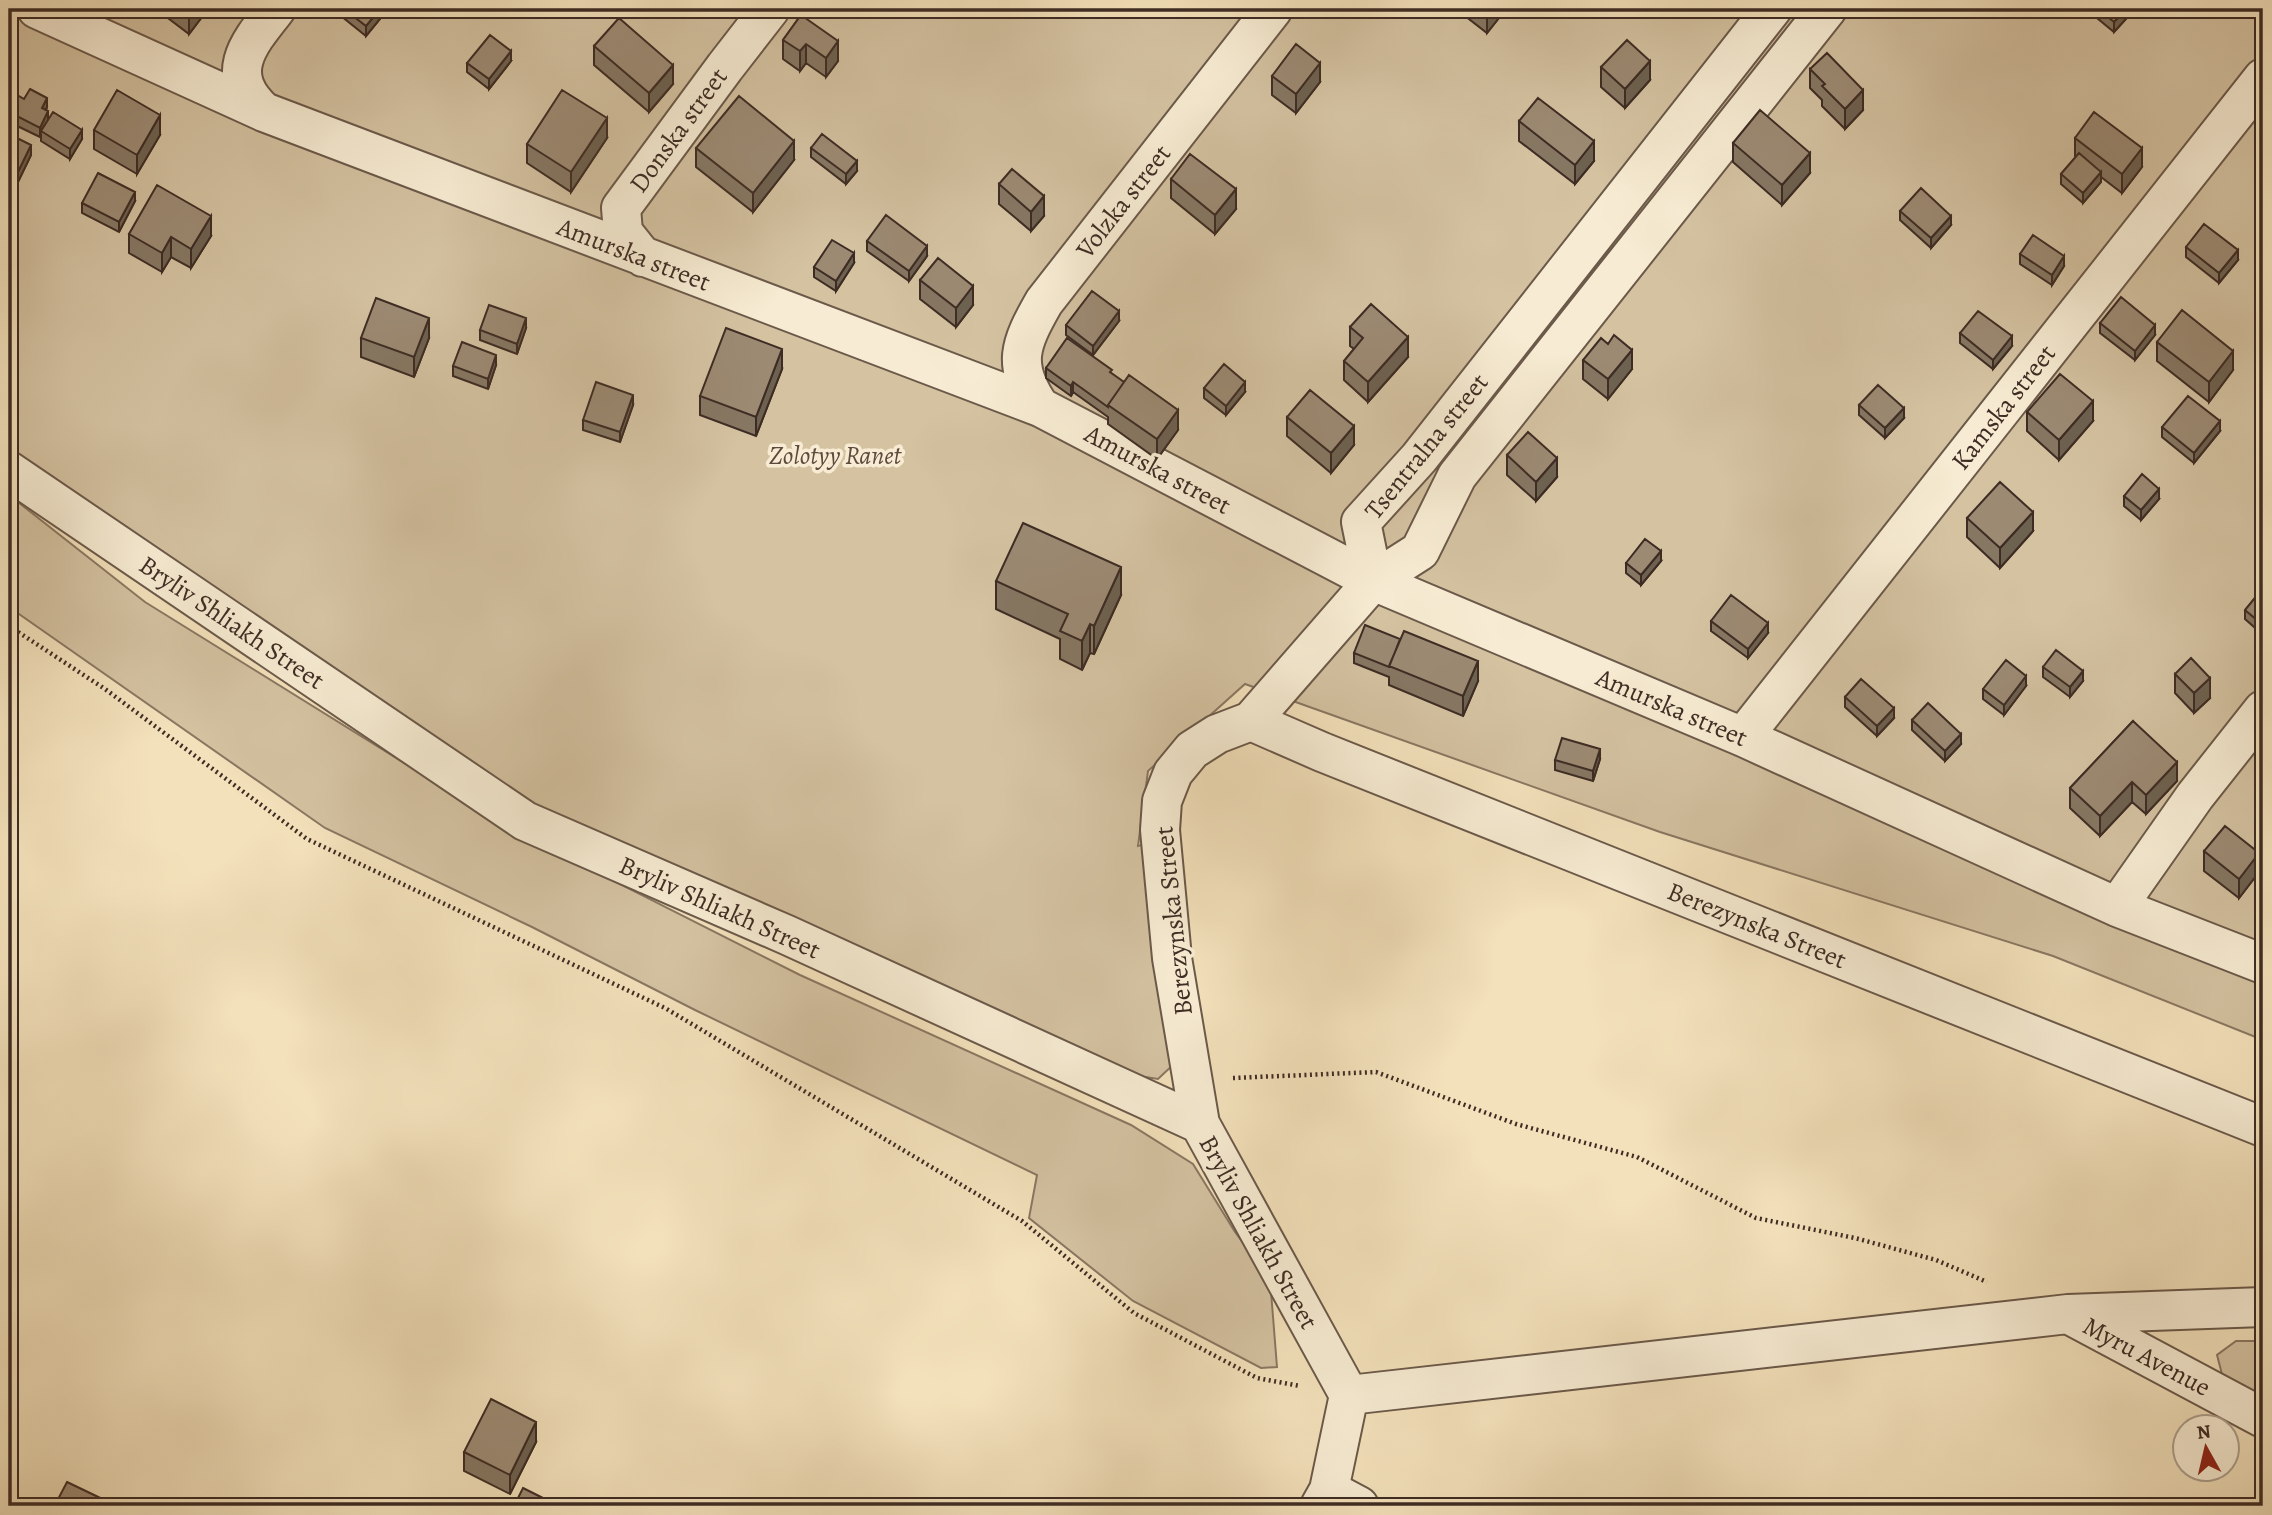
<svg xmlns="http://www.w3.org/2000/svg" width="2272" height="1515" font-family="Alegreya,serif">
<rect width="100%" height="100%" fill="#f3e1bb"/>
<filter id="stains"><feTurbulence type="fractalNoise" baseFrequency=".00286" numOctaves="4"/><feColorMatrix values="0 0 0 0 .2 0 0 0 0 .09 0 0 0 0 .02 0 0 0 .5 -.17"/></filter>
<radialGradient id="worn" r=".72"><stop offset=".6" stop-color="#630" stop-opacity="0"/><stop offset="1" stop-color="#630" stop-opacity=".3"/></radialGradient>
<path fill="#d4c2a1" stroke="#897762" stroke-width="2" d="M9 9H2263V1040L2053 956 1660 832 1245 684 1148 771 1138 846 1154 842 1176 1062 1158 1079 1120 1073 525 805 9 455Z
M9 495 145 602 509 828 800 975 1131 1125 1193 1164 1235 1232 1270 1279 1277 1367 1261 1368 1133 1301 1029 1218 1037 1175 695 1010 532 927 325 828 9 607Z
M2236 1341H2263V1400L2223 1378 2217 1355Z"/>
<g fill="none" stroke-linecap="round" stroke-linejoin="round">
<g stroke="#6b594a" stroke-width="42">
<path id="minor" d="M37 9 264 112 1040 407 1373 581 1743 737 2117 907 2263 964
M1827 9 1457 476 1420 551 1373 581 1251 721 1322 752 2263 1127
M264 112C222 74 248 44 276 9
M643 257 623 232 621 208 725 67 770 9
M1040 407C1011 365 1020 344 1044 302L1273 9
M9 471 525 821 787 935 1200 1124 1349 1395
M1373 581 1361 522 1419 458 1772 9
M1743 737 2263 78
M2117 907 2195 796 2263 710
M1200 1124 1172 958 1160 830 1162 801 1173 773 1192 750 1217 734 1251 721
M2070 1315 2263 1418
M1349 1395 2068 1314 2263 1307
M1329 1490 1359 1506
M1320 1506 1329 1490 1349 1395"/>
</g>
<path stroke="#3e2c24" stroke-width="4.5" stroke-dasharray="2 3.5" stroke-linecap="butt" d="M9 626 105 689 307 839 665 1008 1022 1221 1134 1313 1257 1378 1300 1386
M1233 1078 1376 1072 1516 1124 1637 1157 1756 1218 1855 1238 1936 1260 1987 1282"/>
<use href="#minor" stroke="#f7ecd3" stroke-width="38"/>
</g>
<path fill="#867763" stroke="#3e2c24" stroke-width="2" d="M156 9H208L189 34Z
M341 9H388L366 36 341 16Z
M1456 9H1506L1487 33Z
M2086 9H2135L2114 32Z
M801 15 838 61 826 77 806 63 800 71 783 59V40Z
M594 46 673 84 649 112 594 65Z
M511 61 489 89 467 72V63Z
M1601 67 1650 80 1625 108 1601 87Z
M1810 69 1863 110 1845 129 1822 106V100L1810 88Z
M1272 76 1320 82 1296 113 1272 95Z
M24 99 47 107 46 110 48 121 82 139 70 159 41 141V134L40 137 9 122V112Z
M1519 121 1594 161 1575 184 1519 141Z
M94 130 160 135 137 174 94 149Z
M9 134 31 155 17 184 9 180Z
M607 138 571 192 527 163V144Z
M2075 138 2142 167 2122 193 2101 177V182L2083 203 2061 184V174L2075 158Z
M1733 143 1810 173 1782 205 1733 162Z
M696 148 794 160 753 212 696 167Z
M811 148 857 171 846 184 811 157Z
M1171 179 1236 209 1215 234 1171 198Z
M999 184 1044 216 1031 231 999 204Z
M135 201 119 232 82 213V203Z
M1900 211 1951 225 1931 248 1900 220Z
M129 234 211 236 191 268 171 257 162 272 129 253Z
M867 241 927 256 909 281 867 251Z
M2186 247 2238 260 2219 283 2186 257Z
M2020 254 2064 266 2052 285 2020 264Z
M854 263 836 291 814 277V267Z
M920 280 973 305 956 327 920 299Z
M1119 321 1093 355 1066 335V325Z
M2100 323 2155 335 2135 360 2100 333Z
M1350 327 1408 357 1368 402 1344 380V361L1354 349 1350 346Z
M526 328 517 354 480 340V330Z
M1960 333 2012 346 1993 369 1960 343Z
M361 338H429L414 377 361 357Z
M2157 342 2233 370 2209 402 2157 361Z
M1608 344 1632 369 1608 399 1583 379V360Z
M496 365 488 389 453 376V366Z
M1046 368 1178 430 1157 459 1108 424V417L1073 392 1071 396 1046 378Z
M782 369 756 436 700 415V396Z
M1204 388 1245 392 1226 415 1204 398Z
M633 405 620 442 583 430V420Z
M1859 405 1904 418 1885 438 1859 415Z
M2027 412 2093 421 2059 460 2027 431Z
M1287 417 1354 445 1331 473 1287 436Z
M2162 427 2220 431 2194 463 2162 437Z
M1507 455 1557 477 1536 501 1507 475Z
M2124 496 2159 499 2141 520 2124 506Z
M1967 518 2033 531 2000 568 1967 537Z
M1661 561 1641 585 1626 573V563Z
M996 581 1121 595 1094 654 1090 653 1082 670 1060 659V639L996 609Z
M2263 588V635L2245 619V610Z
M1711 621 1768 633 1748 658 1711 631Z
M1354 653 1478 681 1463 716 1389 685V677L1354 663Z
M2043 667 2083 681 2070 697 2043 677Z
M2175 674 2210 698 2194 713 2175 693Z
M2026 686 2004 715 1983 699V689Z
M1845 697 1894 718 1877 736 1845 707Z
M1912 720 1961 744 1945 761 1912 730Z
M2133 721 2177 781 2146 814 2132 802 2100 836 2070 808V788Z
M1600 759 1593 781 1555 770V760Z
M2204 851 2259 872 2239 898 2204 871Z
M536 1442 510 1494 464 1471V1452Z"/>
<path fill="#6d6150" stroke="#3e2c24" stroke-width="2" d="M193 9H208L189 34V14Z
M380 9H388L366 36V26Z
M1491 9H1506L1487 33V13Z
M2126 9H2135L2114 32V22Z
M838 41V61L826 77V58Z
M806 44V63L800 71V51Z
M511 51V61L489 89V79Z
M1650 61V80L1625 108V89Z
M1320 63V82L1296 113V94Z
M673 65V84L649 112V93Z
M1863 90V110L1845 129V109Z
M47 98V107L42 118V108Z
M48 111V121L41 131 40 137V128Z
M160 115V135L137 174V155Z
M607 118V138L571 192V172Z
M82 130V139L70 159V149Z
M794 141V160L753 212V193Z
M1594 141V161L1575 184V165Z
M31 145V155L17 184V174Z
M2142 148V167L2122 193V174Z
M1810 153V173L1782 205V185Z
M857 161V171L846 184V174Z
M2101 172V182L2083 203V193Z
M1236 189V209L1215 234V215Z
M135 192V201L119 232V222Z
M1044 196V216L1031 231V212Z
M211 216V236L191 268V249Z
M1951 216V225L1931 248V238Z
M171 237V257L162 272V253Z
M927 246V256L909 281V271Z
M2238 250V260L2219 283V273Z
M854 253V263L836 291V281Z
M2064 256V266L2052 285V275Z
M973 286V305L956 327V308Z
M1119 311V321L1093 355V346Z
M429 318V338L414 377V357Z
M526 318V328L517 354V344Z
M2155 325V335L2135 360V351Z
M2012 336V346L1993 369V360Z
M1408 337V357L1368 402V382Z
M782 349V369L756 436V417Z
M1632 350V369L1608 399V379Z
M2233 351V370L2209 402V382Z
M496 355V365L488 389V379Z
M1073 382V392L1071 396V386Z
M1245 382V392L1226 415V406Z
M633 395V405L620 442V432Z
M2093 401V421L2059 460V440Z
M1904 408V418L1885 438V428Z
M1178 410V430L1157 459V439Z
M2220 421V431L2194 463V453Z
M1354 426V445L1331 473V453Z
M1557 458V477L1536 501V482Z
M2159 489V499L2141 520V510Z
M2033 512V531L2000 568V548Z
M1661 551V561L1641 585V575Z
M1121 567V595L1094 654V626Z
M1768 623V633L1748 658V649Z
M1090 624V653L1082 670V641Z
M1478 661V681L1463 716V696Z
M2083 671V681L2070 697V687Z
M2026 676V686L2004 715V705Z
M2210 678V698L2194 713V693Z
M1894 708V718L1877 736V726Z
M1961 734V744L1945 761V751Z
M1600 749V759L1593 781V771Z
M2177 762V781L2146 814V795Z
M2132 782V802L2100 836V816Z
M2259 853V872L2239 898V879Z
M536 1422V1442L510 1494V1475Z"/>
<path fill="#9c8a73" stroke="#3e2c24" stroke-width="2" d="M181 9H193L189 14Z
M344 9H380L366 26Z
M1481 9H1491L1487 13Z
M2098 9H2126L2114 22Z
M801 15 838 41 826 58 806 44 800 51 783 40Z
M619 18 673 65 649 93 594 46Z
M490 35 511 51 489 79 467 63Z
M1627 40 1650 61 1625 89 1601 67Z
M1296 44 1320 63 1296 94 1272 76Z
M1827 53 1863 90 1845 109 1822 86 1825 84 1810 69Z
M30 89 47 98 42 108 48 111 40 128 9 112 17 95 24 99Z
M117 90 160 115 137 155 94 130Z
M562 90 607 118 571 172 527 144Z
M739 96 794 141 753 193 696 148Z
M1538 98 1594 141 1575 165 1519 121Z
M1760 110 1810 153 1782 185 1733 143Z
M53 112 82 130 70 149 41 131Z
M2094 112 2142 148 2122 174 2075 138Z
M9 134 31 145 17 174 9 170Z
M822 134 857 161 846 174 811 148Z
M2079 153 2101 172 2083 193 2061 174Z
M1190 154 1236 189 1215 215 1171 179Z
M1012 169 1044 196 1031 212 999 184Z
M98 173 135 192 119 222 82 203Z
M157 185 211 216 191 249 171 237 162 253 129 234Z
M1921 188 1951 216 1931 238 1900 211Z
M886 215 927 246 909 271 867 241Z
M2204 224 2238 250 2219 273 2186 247Z
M2033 235 2064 256 2052 275 2020 254Z
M832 240 854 253 836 281 814 267Z
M938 258 973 286 956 308 920 280Z
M1092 291 1119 311 1093 346 1066 325Z
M2121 297 2155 325 2135 351 2100 323Z
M376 298 429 318 414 357 361 338Z
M1371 304 1408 337 1368 382 1344 361 1363 338 1350 327Z
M489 305 526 318 517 344 480 330Z
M2182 310 2233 351 2209 382 2157 342Z
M1978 311 2012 336 1993 360 1960 333Z
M726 328 782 349 756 417 700 396Z
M1614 335 1632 350 1608 379 1583 360 1601 338 1608 344Z
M1067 338 1112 370 1110 372 1124 382 1108 405V407L1073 382 1071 386 1046 368Z
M462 342 496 355 488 379 453 366Z
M1224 364 1245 382 1226 406 1204 388Z
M2060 374 2093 401 2059 440 2027 412Z
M1129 375 1178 410 1157 439 1108 405Z
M596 382 633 395 620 432 583 420Z
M1878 385 1904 408 1885 428 1859 405Z
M1310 390 1354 426 1331 453 1287 417Z
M2188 396 2220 421 2194 453 2162 427Z
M1528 432 1557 458 1536 482 1507 455Z
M2142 474 2159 489 2141 510 2124 496Z
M2000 482 2033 512 2000 548 1967 518Z
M1023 523 1121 567 1094 626 1090 624 1082 641 1060 631 1068 614 996 581Z
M1645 539 1661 551 1641 575 1626 563Z
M2263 588V625L2245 610Z
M1731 595 1768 623 1748 649 1711 621Z
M1365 625 1400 639 1389 667 1354 653Z
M1404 631 1478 661 1463 696 1389 666Z
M2056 650 2083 671 2070 687 2043 667Z
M2191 658 2210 678 2194 693 2175 674Z
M2006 660 2026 676 2004 705 1983 689Z
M1861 679 1894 708 1877 726 1845 697Z
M1928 703 1961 734 1945 751 1912 720Z
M2133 721 2177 762 2146 795 2132 782 2100 816 2070 788Z
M1562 738 1600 749 1593 771 1555 760Z
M2225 826 2259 853 2239 879 2204 851Z
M491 1399 536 1422 510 1475 464 1452Z
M67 1482 117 1506H58L55 1505Z
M523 1488 547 1500 544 1506H514Z"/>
<g text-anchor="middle" stroke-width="7" stroke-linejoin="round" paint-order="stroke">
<g font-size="26" fill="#3e2c24" stroke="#f7ecd3">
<text transform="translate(678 130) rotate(-54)" y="9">Donska street</text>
<text transform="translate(1123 201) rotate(-52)" y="9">Volzka street</text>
<text transform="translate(634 254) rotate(21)" y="9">Amurska street</text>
<text transform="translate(2003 407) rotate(-52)" y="9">Kamska street</text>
<text transform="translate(1426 446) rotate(-51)" y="9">Tsentralna street</text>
<text transform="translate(1158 469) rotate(28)" y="9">Amurska street</text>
<text transform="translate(232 622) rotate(34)" y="9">Bryliv Shliakh Street</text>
<text transform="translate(1672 707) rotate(23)" y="9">Amurska street</text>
<text transform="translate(720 907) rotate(24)" y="9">Bryliv Shliakh Street</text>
<text transform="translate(1173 921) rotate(-96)" y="9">Berezynska Street</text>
<text transform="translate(1757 925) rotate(22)" y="9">Berezynska Street</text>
<text transform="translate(1259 1232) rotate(61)" y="9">Bryliv Shliakh Street</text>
<text transform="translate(2147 1356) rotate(28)" y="9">Myru Avenue</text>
</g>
<g font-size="26" font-style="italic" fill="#5c4a3d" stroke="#f7ecd3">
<text x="835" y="464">Zolotyy Ranet</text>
</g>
</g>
<rect width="2272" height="1515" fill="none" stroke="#f3e1bb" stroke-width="35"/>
<rect x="10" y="10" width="2251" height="1494" fill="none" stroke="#3e2c24" stroke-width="3.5"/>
<rect x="18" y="18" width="2237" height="1480" fill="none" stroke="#3e2c24" stroke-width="2"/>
<g transform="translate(2206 1448) rotate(352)"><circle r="33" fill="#f7ecd3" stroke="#ad9f8d" stroke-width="2"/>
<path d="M0-5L12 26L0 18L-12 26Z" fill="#8f2418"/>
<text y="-10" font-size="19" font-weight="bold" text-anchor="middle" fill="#3e2c24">N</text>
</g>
<rect width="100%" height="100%" filter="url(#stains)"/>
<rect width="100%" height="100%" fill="url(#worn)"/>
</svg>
